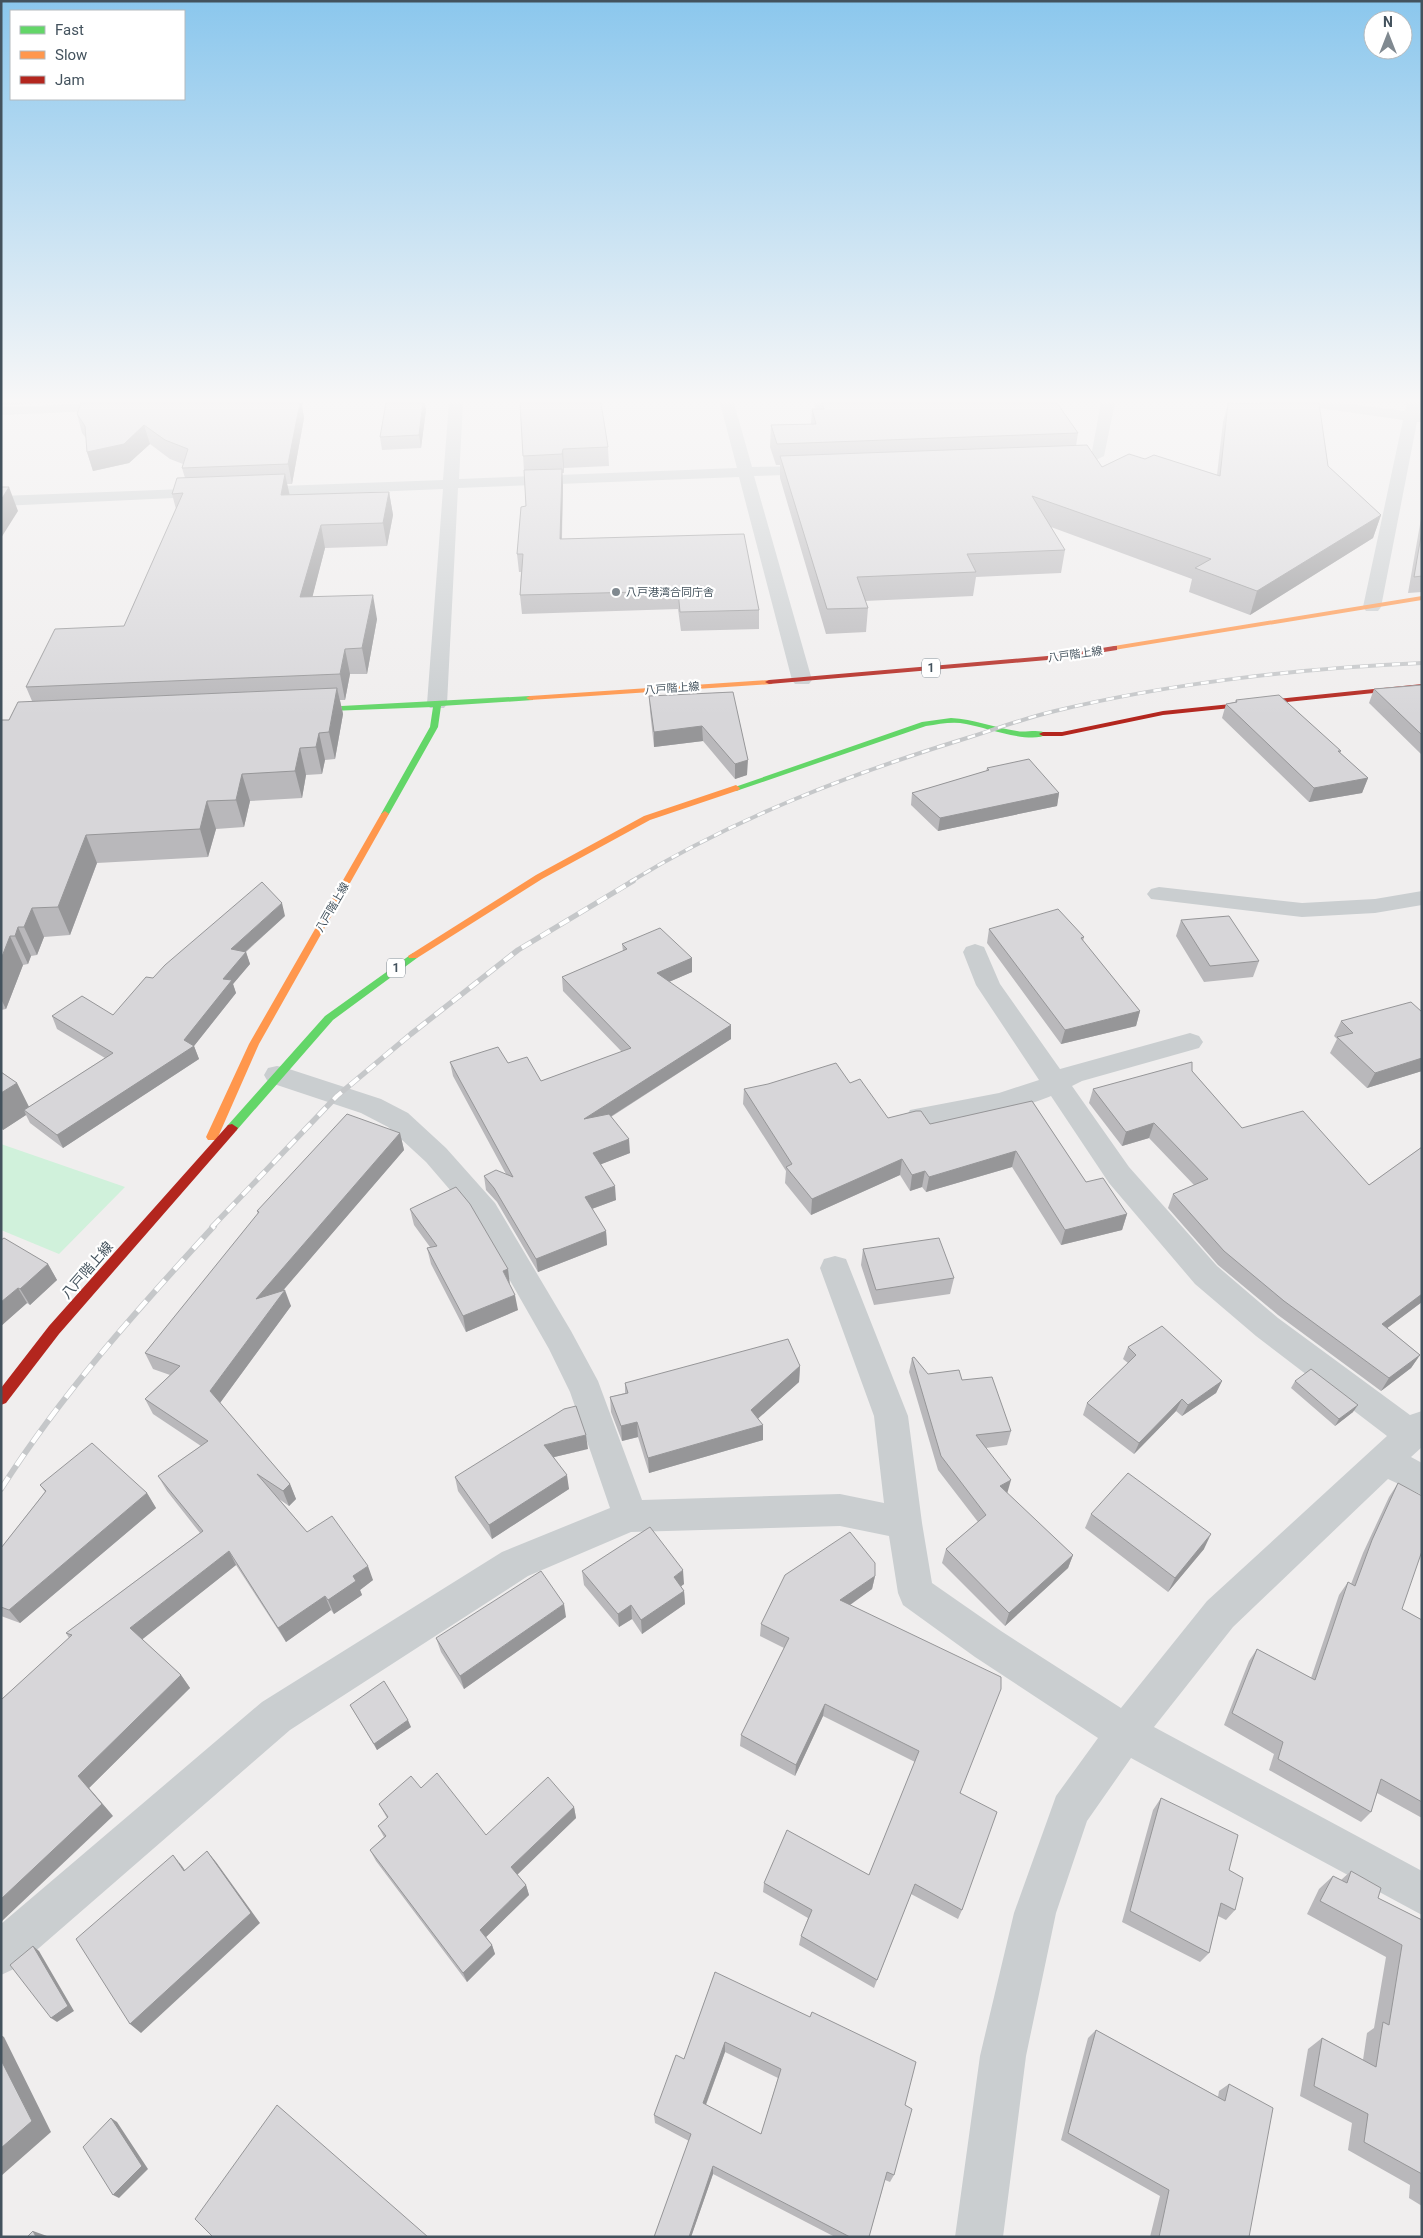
<svg xmlns="http://www.w3.org/2000/svg" width="1423" height="2238" font-family="Roboto,'Noto Sans JP',sans-serif">
<rect width="100%" height="100%" fill="#f0eeee"/>
<path fill="#d0f1db" d="M1 1144 125 1187 59 1254 1 1230Z"/>
<g fill="none" stroke-linecap="round" stroke-linejoin="round">
<path fill="#caced0" fill-rule="evenodd" d="M114 403 121 404 123 407 121 410 1 415V407Z
M449 403H463L459 479 737 468 720 403H734L752 467 823 466 826 469 818 474 754 476 812 680 809 684H795L792 680 739 477 458 488 447 704 444 708H430L427 704 443 489 251 497 243 492 251 487 443 480Z
M1101 403H1115L1104 456 1086 465 1053 464 1050 461 1053 458 1083 456 1092 451Z
M1305 403H1342L1405 411 1407 403H1421L1419 413 1422 414V422H1417L1381 607 1378 611H1366L1363 607 1403 420 1312 407Z
M211 488 219 493 217 496 1 506V496Z
M1159 887 1302 903 1375 899 1422 891V905L1375 913 1302 917 1151 899 1147 894 1151 889Z
M975 944 984 947 1000 984 1060 1069 1190 1033 1199 1036 1203 1042 1199 1048 1082 1081 1072 1086 1129 1167 1217 1266 1278 1318 1410 1415 1422 1411V1447L1411 1457 1422 1463V1495L1388 1479 1233 1627 1154 1727 1422 1871V1915L1131 1758 1087 1821 1056 1913 1026 2056 1003 2237H955L980 2056 1014 1913 1056 1796 1098 1738 975 1657 903 1605 898 1593 889 1536 840 1526 631 1532 528 1576 290 1730 16 1968 1 1975V1924L262 1702 502 1552 610 1508 570 1392 549 1349 475 1219 426 1162 388 1127 361 1113 268 1082 264 1075 268 1068 277 1066 286 1068 381 1099 408 1113 446 1148 495 1203 571 1331 598 1381 642 1500 840 1494 884 1503 874 1416 820 1268 824 1259 835 1256 846 1259 908 1416 922 1523 932 1583 1001 1631 1121 1708 1207 1601 1387 1436 1256 1336 1195 1284 1109 1183 1051 1096C1026 1107 933 1131 910 1124L906 1117 910 1110 999 1093 1039 1080 976 985 963 952 966 947Z"/>
<path fill="#63d668" fill-rule="evenodd" d="M530 696H533V700L441 706 438 727 389 814 385 817 381 814 430 727 433 707 304 712 300 710 304 708Z
M951 718C974 719 994 728 1017 731 1026 733 1039 728 1047 734 1032 745 984 727 966 724 953 721 940 724 926 726L739 790 736 791 732 788 922 722Z
M413 953 418 956 417 958 333 1020 236 1131H228L226 1128 228 1125 325 1016Z"/>
<path fill="#ff974d" fill-rule="evenodd" d="M1422 596V600L1114 650 1110 648 1114 646Z
M769 680 773 682 772 684 530 700 526 698 530 696Z
M736 785 740 788 739 790 650 820 542 879 417 958H409L408 956 536 875 644 816Z
M385 811 389 814 259 1044 218 1137 216 1140H208L206 1137 249 1044 381 814Z"/>
<path fill="#b3261e" fill-rule="evenodd" d="M1114 646H1117V650L1059 659 769 684 765 682 769 680 1059 655Z
M1422 684V688L1163 715 1062 736H1043L1039 734 1043 732H1062L1163 711Z
M232 1124 238 1128 236 1131 59 1334 6 1403 1 1405V1388L49 1326 228 1125Z"/>
<g stroke="#c5c7c9" stroke-width="4">
<path id="rail-far2" d="M630 882C735 818 850 774 967 738 996 729 1025 718 1055 711 1171 683 1303 668 1422 663"/>
</g>
<g stroke="#c5c7c9" stroke-width="5.5">
<path id="rail-far1" d="M212 1227 337 1096 411 1034 518 950 633 881"/>
</g>
<g stroke="#c5c7c9" stroke-width="6">
<path id="rail" d="M1 1489C62 1393 138 1309 214 1226"/>
</g>
<use href="#rail-far2" stroke="#fff" stroke-width="2.5" stroke-dasharray="8" stroke-linecap="butt"/>
<use href="#rail-far1" stroke="#fff" stroke-width="4" stroke-dasharray="11" stroke-linecap="butt"/>
<use href="#rail" stroke="#fff" stroke-width="4.5" stroke-dasharray="14" stroke-linecap="butt"/>
</g>
<path fill="#b9b8bb" fill-rule="evenodd" d="M1 403H38L1 405Z
M81 403H303L302 406 304 418 292 484H287L290 495 389 492 393 515 387 546 325 548 312 597 377 619 367 674H350L345 700H340L343 714 335 759 325 760 322 774 306 775 302 798 250 801 244 827 216 829 208 857 97 863 70 935 44 937 37 955 31 956 28 964 23 965 6 1009 1 1010V720H9L32 701 26 687 124 626 176 509 172 494 185 478 182 468 183 464 170 459 150 444 129 463 93 471 87 452 86 438 82 433 77 414Z
M520 403 608 447 609 466 564 468V473H562L563 486 562 539 759 610V629L681 631 678 609 522 614 520 595 521 572H519L517 554 526 506Z
M814 403H1057L1078 433 1076 446 1102 467 1145 459 1217 475 1223 422 1228 403H1319L1328 466 1381 515 1373 538 1250 615 1189 592 1192 579 1051 527 1065 550 1061 573 976 577 973 596 865 601 868 608 866 632 826 634 780 478V465H776L770 447 771 425 811 424 812 409H816Z
M426 410 421 448 382 450 380 437Z
M1422 513V592L1408 593Z
M1422 685V755L1369 703 1374 689Z
M733 692 747 775 735 779 703 741 654 747 650 711 649 696Z
M1236 700 1341 751 1340 753 1368 778 1362 793 1309 802 1222 718 1226 704 1235 702Z
M987 768 1059 793 1057 806 938 831 911 805 912 793 986 771Z
M285 916 246 952 250 964 233 984 236 993 194 1046 199 1059 63 1148 30 1123 26 1115 3 1130 1 1129V1072L17 1083 29 1107 105 1058 57 1029 52 1016 113 1015 153 978Z
M1181 920 1259 961 1253 977 1204 982 1176 936Z
M989 929 1084 937 1083 941 1140 1011 1136 1026 1061 1044 987 943Z
M622 944 692 958V972L669 982 731 1025V1039L611 1117 630 1153 601 1164 616 1200 592 1209 606 1231 607 1245 538 1272 497 1202 486 1190 484 1176 506 1174 453 1076 450 1062 508 1063 541 1081 622 1052 563 991 562 977 623 951Z
M1422 1012V1071L1367 1088 1330 1053 1337 1039 1334 1036 1341 1021Z
M1192 1071 1242 1128 1369 1185 1422 1147V1302L1387 1328 1420 1355 1411 1368 1381 1391 1278 1315 1218 1265 1168 1208 1173 1194 1194 1185 1149 1138 1122 1146 1089 1103 1093 1089Z
M850 1083 888 1118 930 1124 1032 1101 1086 1182 1127 1214 1122 1230 1061 1245 1012 1167 926 1192 922 1187 910 1191 900 1175 811 1215 785 1183 786 1171 743 1104 744 1089Z
M400 1133 404 1150 282 1291 291 1306 220 1403 290 1484 296 1499 289 1506 279 1499 307 1532 373 1580 360 1590 362 1595 334 1614 331 1610 286 1642 236 1565 142 1639 181 1675 190 1688 89 1788 113 1816 2 1699 69 1638 66 1633 200 1533 167 1491 158 1476 201 1446 153 1414 145 1399 170 1375 153 1369 145 1353 258 1214 257 1211Z
M410 1209 518 1310 466 1332 431 1264 427 1248 430 1247 414 1225Z
M1 1240 48 1264 57 1280 30 1305 27 1303 1 1326Z
M863 1249 954 1278 950 1294 874 1305 861 1265Z
M1128 1347 1222 1381 1216 1393 1182 1416 1176 1411 1134 1454 1083 1415 1087 1403 1128 1363 1123 1359Z
M912 1358 928 1374 962 1380 1011 1431 1007 1445 986 1448 1007 1493 1073 1555 1068 1568 1005 1626 942 1563 946 1549 978 1522 938 1470 909 1372Z
M800 1366 799 1382 758 1418 763 1440 649 1473 638 1437 622 1441 611 1412 610 1397 625 1393V1383Z
M1295 1381 1353 1412 1335 1426 1291 1388Z
M588 1449 554 1457 569 1489 492 1539 458 1491 455 1477Z
M1398 1483 1402 1609 1422 1620V1818L1377 1793 1371 1812 1361 1822 1269 1770 1274 1754 1224 1725 1249 1661 1257 1649 1311 1678 1339 1595 1348 1582 1351 1584 1363 1553 1389 1497Z
M40 1485 147 1493 156 1508 20 1623 1 1616V1548L45 1492Z
M1091 1514 1204 1549 1168 1592 1085 1528Z
M582 1571 684 1584 681 1586 684 1591 685 1604 642 1634 632 1619 619 1627 584 1585Z
M875 1576 872 1589 850 1604 961 1793 962 1910 958 1919 911 1894 874 1988 799 1945 801 1936 808 1918 763 1892 764 1883 869 1875 915 1762 823 1716 795 1776 740 1746 741 1735 784 1648 760 1636 761 1624Z
M566 1617 464 1689 441 1652 436 1638Z
M350 1705 411 1727 377 1750Z
M421 1788 486 1835 574 1807 576 1818 517 1874 526 1885 529 1895 486 1937 492 1945 495 1954 467 1982 376 1861 370 1850 384 1837 378 1826 387 1818 379 1804Z
M1161 1798 1229 1870 1235 1910 1226 1920 1218 1916 1209 1953 1200 1962 1122 1922 1153 1810Z
M1351 1871 1378 1898 1422 1920V2206L1409 2198 1410 2185 1348 2150 1352 2123 1300 2096 1308 2049 1322 2038 1363 2060 1367 2033 1374 2028 1386 1957 1307 1914 1319 1889 1333 1876 1341 1880Z
M715 1972 905 2105 894 2175 890 2182 885 2180 869 2237H835L713 2174 691 2237H654L689 2141 655 2123 654 2115 684 2059ZM725 2052 778 2078 761 2134 706 2105Z
M1096 2030 1218 2097 1219 2091 1229 2084 1249 2237H1150L1160 2196 1061 2140 1088 2038Z"/>
<path fill="#969698" d="M296 403H303L302 406 304 418 292 484 288 464Z
M423 403H425L426 410 421 448 419 435Z
M144 425 150 444 129 463 93 471 87 452Z
M563 449 564 468V473L562 454Z
M562 469 563 486 561 557 560 539Z
M285 474 290 497 281 495Z
M9 487 18 511 1 538V500Z
M389 492 393 515 387 546 383 523Z
M1381 515 1373 538 1250 615 1257 591Z
M321 525 325 548 306 622 300 597Z
M373 595 377 619 367 674 362 648Z
M345 649 350 674 345 700 340 674Z
M337 688 343 714 335 759 329 732Z
M702 726 703 741 654 747V732Z
M319 733 325 760 322 774 316 747Z
M300 748 306 775 302 798 295 771Z
M748 760 747 775 735 779V764Z
M242 774 250 801 244 827 236 800Z
M1368 778 1362 793 1309 802 1314 788Z
M1059 793 1057 806 938 831 940 818Z
M207 801 216 829 208 857 200 829Z
M86 835 97 863 70 935 58 907Z
M282 903 285 916 235 961 231 949Z
M32 908 44 937 37 955 24 927Z
M18 927 31 956 28 964 15 936Z
M10 936 23 965 6 1009 1 999V959Z
M246 952 250 964 233 984 236 993 194 1046 199 1059 63 1148 57 1135 184 1040 223 979Z
M692 958V972L657 987V973Z
M1140 1011 1136 1026 1061 1044 1065 1030Z
M731 1025V1039L585 1133 584 1119Z
M1422 1058V1071L1367 1088 1375 1073Z
M17 1083 31 1111 24 1110 26 1115 3 1130 1 1126V1093Z
M1154 1123 1149 1138 1122 1146 1126 1132Z
M400 1133 404 1150 262 1315 256 1299Z
M629 1139 630 1153 594 1167 593 1153Z
M1016 1151 1012 1167 926 1192 929 1177Z
M902 1159 900 1175 811 1215 812 1199Z
M925 1171 922 1187 910 1191 912 1175Z
M615 1186 616 1200 586 1211 585 1197Z
M1127 1214 1122 1230 1061 1245 1065 1230Z
M606 1231 607 1245 538 1272 536 1259Z
M48 1264 57 1280 30 1305 20 1289Z
M508 1269 510 1285 503 1271Z
M18 1288 27 1303 1 1326V1302Z
M285 1290 291 1306 217 1407 210 1391Z
M1422 1294V1302L1374 1338 1382 1324Z
M515 1295 518 1310 466 1332 463 1316Z
M1420 1355 1411 1368 1381 1391 1389 1378Z
M800 1366 799 1382 751 1425V1410Z
M1222 1381 1216 1393 1182 1416 1188 1405Z
M1182 1399 1176 1411 1134 1454 1139 1443Z
M1358 1405 1353 1412 1335 1426 1339 1419Z
M637 1422 638 1437 622 1441 621 1426Z
M763 1425V1440L649 1473 648 1458Z
M586 1435 588 1449 546 1459 544 1445Z
M567 1475 569 1489 492 1539 489 1525Z
M1011 1480 1007 1494 1000 1486Z
M290 1484 296 1499 289 1506 283 1491Z
M147 1493 156 1508 20 1623 9 1610Z
M1211 1534 1204 1549 1168 1592 1175 1578Z
M229 1551 236 1565 139 1642 130 1628Z
M1073 1555 1068 1568 1005 1626 1009 1613Z
M368 1566 373 1580 360 1590 362 1595 334 1614 328 1600 353 1576Z
M683 1570 684 1584 675 1591 674 1577Z
M875 1576 872 1589 839 1613 840 1600Z
M684 1591 685 1604 642 1634 641 1620Z
M325 1596 331 1610 286 1642 278 1628Z
M564 1604 566 1617 464 1689 460 1676Z
M631 1605 632 1619 619 1627 618 1614Z
M181 1675 190 1688 89 1788 113 1816 1 1922V1899L78 1776Z
M825 1704 823 1716 795 1776 796 1765Z
M408 1720 411 1727 377 1750 374 1744Z
M574 1807 576 1818 515 1877 511 1867Z
M207 1851 216 1862 260 1923 141 2033 130 2024Z
M173 1855 182 1866 193 1882 184 1871Z
M526 1885 529 1895 484 1939 480 1930Z
M492 1945 495 1954 467 1982 463 1973Z
M33 1946 39 1951 74 2011 57 2022 51 2018Z
M1 2035 4 2037 51 2132 1 2176Z
M725 2042V2052L703 2112V2103Z
M111 2118 117 2122 148 2169 119 2198 113 2195Z
M713 2166V2174L691 2237H689Z
M33 2231 47 2236 48 2237H36Z"/>
<path fill="#d7d6d9" stroke="#969698" fill-rule="evenodd" d="M81 403H300L288 464 182 468 188 449 165 440 144 425 124 444 87 452 85 426 77 414Z
M386 403H423L419 435 380 437Z
M520 403H601L608 447 563 449 562 454 523 456Z
M822 403H1057L1078 433 777 444 771 425 816 424 812 409H824Z
M1228 403 1261 404V403H1319L1328 466 1381 515 1257 591 1195 568 1211 559 1032 496 1065 550 967 554 976 572 857 577 868 608 827 609 780 456 1087 445 1102 467 1129 454 1145 459 1154 455 1220 476Z
M562 469 560 539 744 534 759 610 680 612 678 591 520 595 523 554H517L521 507 526 506 524 470Z
M285 474 281 495 389 492 383 523 321 525 300 597 373 595 362 648 345 649 340 674 26 687 55 629 124 626 183 493 172 494 177 478Z
M1 487H9L1 500Z
M1422 530V576L1414 577Z
M1422 685V735L1374 689Z
M337 688 329 732 319 733 316 747 300 748 295 771 242 774 236 800 207 801 200 829 86 835 58 907 32 908 24 927H18L15 936H10L1 959V720H9L18 702Z
M733 692 748 760 735 764 702 726 654 732 649 696Z
M1279 695 1341 751H1338L1368 778 1314 788 1226 704 1237 702 1236 700Z
M1029 759 1059 793 940 818 912 793 989 770 987 768Z
M262 882 282 903 231 949 246 952 223 979 232 980 184 1040 194 1046 57 1135 24 1110 113 1053 52 1016 82 996 113 1015 146 977 153 978 165 965Z
M1058 909 1084 937 1081 938 1140 1011 1065 1030 989 929Z
M1229 916 1259 961 1210 966 1181 920Z
M660 928 692 958 657 973 731 1025 584 1119 609 1114 629 1139 593 1153 615 1186 585 1197 606 1231 536 1259 494 1188 484 1176 496 1170 513 1177 450 1062 498 1047 508 1063 527 1057 541 1081 631 1048 562 977 627 949 622 944Z
M1411 1002 1422 1012V1058L1375 1073 1337 1037 1353 1033 1341 1021Z
M1192 1062V1071L1242 1128 1303 1111 1369 1185 1422 1147V1294L1382 1324 1420 1355 1389 1378 1284 1301 1224 1251 1173 1194 1208 1179 1154 1123 1126 1132 1093 1089Z
M836 1063 850 1083 860 1079 888 1118 916 1111H921L930 1124 1032 1101 1086 1182 1103 1178 1127 1214 1065 1230 1016 1151 929 1177 925 1171 912 1175 902 1159 812 1199 786 1167 792 1164 744 1089 768 1084Z
M1 1072 17 1083 1 1093Z
M347 1114 400 1133 256 1299 285 1290 210 1391 290 1484 283 1491 257 1474 307 1532 332 1516 368 1566 353 1576 356 1581 328 1600 325 1596 278 1628 229 1551 130 1628 181 1675 78 1776 102 1804 1 1899V1698L2 1699 72 1635 66 1633 203 1531 158 1476 208 1441 145 1399 180 1366 145 1353 259 1212 257 1211Z
M456 1187 470 1204 508 1269 503 1271 515 1295 463 1316 427 1248 437 1246 410 1209Z
M4 1238 48 1264 20 1289 18 1288 1 1302V1240Z
M939 1238 954 1278 876 1290 863 1249Z
M1162 1326 1222 1381 1188 1405 1182 1399 1139 1443 1087 1403 1136 1355 1128 1347Z
M788 1339 800 1366 751 1410 763 1425 648 1458 637 1422 621 1426 610 1397 628 1393 625 1383Z
M914 1357 928 1374 959 1370 962 1380 992 1377 1011 1431 976 1435 1011 1480 1000 1486 1073 1555 1009 1613 946 1549 986 1515 941 1456 912 1358Z
M1311 1369 1358 1405 1339 1419 1295 1381Z
M576 1406 586 1435 544 1445 567 1475 489 1525 455 1477 564 1409Z
M92 1443 147 1493 9 1610 1 1607V1548L46 1491 40 1485Z
M1128 1473 1211 1534 1175 1578 1091 1514Z
M1398 1483 1422 1496V1551L1402 1609 1422 1620V1802L1381 1779 1371 1812 1278 1759 1283 1742 1232 1713 1257 1649 1315 1680 1348 1582 1355 1586 1372 1540Z
M650 1527 683 1570 674 1577 684 1591 641 1620 631 1605 618 1614 582 1571Z
M850 1532 875 1563V1576L840 1600 1001 1677V1689L960 1793 997 1812 962 1910 915 1884 877 1980 801 1936 812 1910 764 1883 787 1830 869 1875 919 1751 825 1704 796 1765 741 1735 789 1638 761 1624 785 1575Z
M541 1571 564 1604 460 1676 436 1638Z
M384 1681 408 1720 374 1744 350 1705Z
M437 1773 486 1835 548 1777 574 1807 511 1867 526 1885 480 1930 492 1945 463 1973 370 1850 386 1836 378 1826 388 1817 379 1804 411 1776 421 1788Z
M1161 1798 1238 1835 1229 1870 1243 1878 1235 1910 1221 1903 1209 1953 1130 1911Z
M207 1851 251 1913 130 2024 76 1939 173 1855 184 1871Z
M1351 1871 1381 1888 1378 1898 1422 1920V2174L1364 2142 1368 2114 1314 2086 1322 2038 1376 2067 1383 2022 1389 2025 1402 1945 1320 1901 1333 1876 1347 1883Z
M33 1946 68 2006 51 2018 10 1965Z
M715 1972 810 2017 812 2012 916 2062 905 2105 912 2109 894 2175 887 2172 869 2237H850L713 2166 689 2237H654L691 2134 654 2115 676 2055 684 2059ZM725 2042 781 2069 761 2134 703 2103Z
M1096 2030 1225 2101 1229 2084 1273 2108 1249 2237H1159L1169 2190 1068 2133Z
M1 2060 32 2121 1 2148Z
M277 2105 428 2237H213L195 2219Z
M111 2118 142 2166 113 2195 83 2147Z
M33 2231 36 2237H27Z"/>
<linearGradient id="sky" x2="0" y2="1"><stop stop-color="#8bc7ed"/><stop offset="0.56" stop-color="#f8f7f7"/><stop offset="1" stop-color="#f8f7f7" stop-opacity="0"/></linearGradient>
<rect width="1423" height="716" fill="url(#sky)"/>
<circle fill="#808990" stroke="#fff" stroke-width="2" cx="616" cy="592" r="5"/>
<g text-anchor="middle" stroke-width="4.5" stroke-linejoin="round" paint-order="stroke">
<g font-size="11" fill="#43525d" stroke="#fff" text-anchor="start">
<text x="626" y="596">八戸港湾合同庁舎</text>
</g>
<g font-size="11" fill="#43525d" stroke="#fff">
<text transform="translate(1075 654) rotate(-8)" y="4">八戸階上線</text>
<text transform="translate(672 688) rotate(-4)" y="4">八戸階上線</text>
<text transform="translate(332 907) rotate(-60)" y="4">八戸階上線</text>
</g>
<g fill="#fff" stroke="#7b868e" stroke-width="1">
<rect x="922" y="658.5" width="18" height="19" rx="4"/>
<rect x="387" y="958.5" width="18" height="19" rx="4"/>
</g>
<g font-size="12" font-weight="bold" fill="#43525d">
<text x="931" y="672">1</text>
<text x="396" y="972">1</text>
</g>
<g font-size="14" fill="#43525d" stroke="#fff">
<text transform="translate(87 1270) rotate(-49)" y="5">八戸階上線</text>
</g>
</g>
<rect width="1423" height="2238" fill="none" stroke="#43525d" stroke-width="5"/>
<rect x="10" y="10" width="175" height="90" fill="#ffffff" stroke="#b4babe"/>
<rect x="20" y="26" width="25" height="8" fill="#63d668" stroke="#b4babe"/>
<text x="55" y="35" font-size="15" fill="#43525d">Fast</text>
<rect x="20" y="51" width="25" height="8" fill="#ff974d" stroke="#b4babe"/>
<text x="55" y="60" font-size="15" fill="#43525d">Slow</text>
<rect x="20" y="76" width="25" height="8" fill="#b3261e" stroke="#b4babe"/>
<text x="55" y="85" font-size="15" fill="#43525d">Jam</text>
<g transform="translate(1388 35)"><circle r="24" fill="#ffffff" stroke="#b4babe"/>
<path d="M0-4L9 19L0 12L-9 19Z" fill="#808990"/>
<text y="-8" font-size="14" font-weight="bold" text-anchor="middle" fill="#43525d">N</text>
</g>
</svg>
